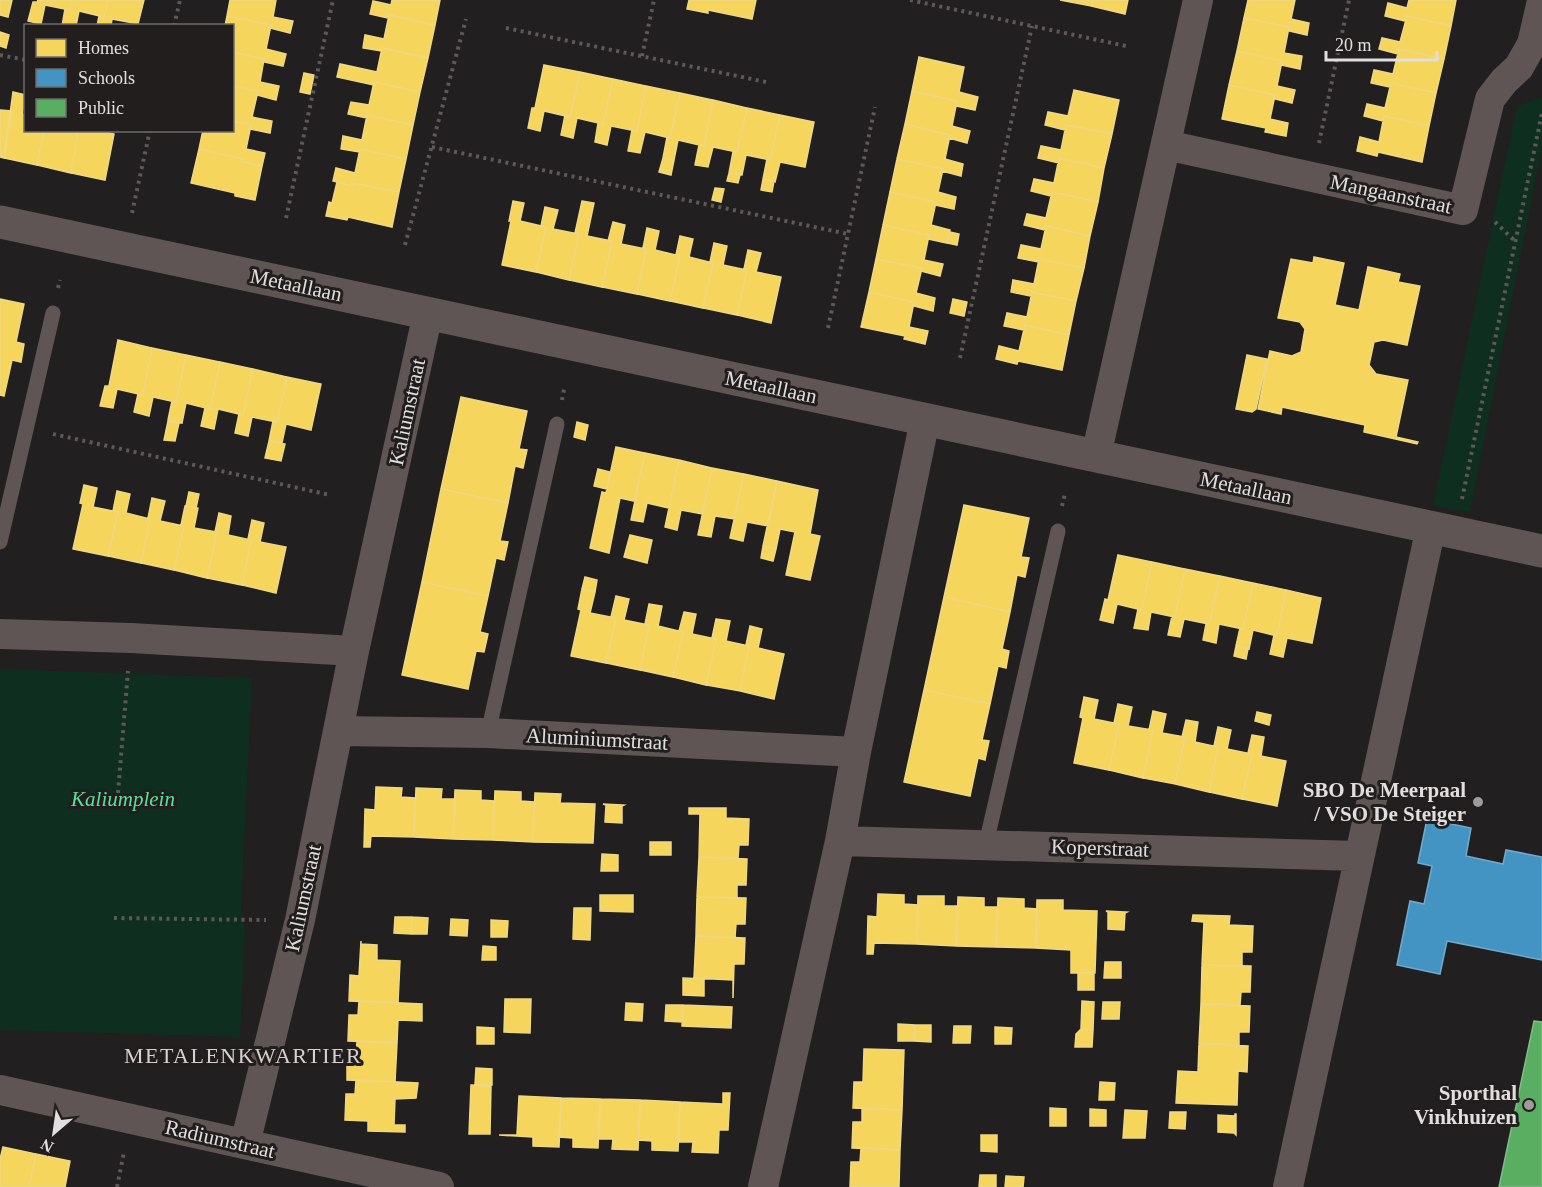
<svg xmlns="http://www.w3.org/2000/svg" width="1542" height="1187" font-family="'Times New Roman',serif">
<rect width="100%" height="100%" fill="#211f1f"/>
<path fill="#0e2f20" d="M1542 97V146L1470 512 1433 506 1517 106Z
M0 669 252 678 241 909 245 931 240 1037 0 1030Z"/>
<path fill="#f6d55c" stroke="#efd883" stroke-width="1.5" d="M0 0H12L8 17 0 15Z
M38 0H72L70 10 45 5 41 24 28 21 33 2H37Z
M72 0H108L104 17 79 11 76 26H62L65 9 70 10Z
M108 0H144L138 24 112 19 111 26H97L99 16 104 17Z
M230 0H276L273 17 293 21 290 33 270 28 271 25 227 16Z
M392 0H440L435 25 389 15 388 18 370 14 373 1 391 5Z
M689 0H756L752 19 708 10V13L687 9Z
M1060 0H1093L1091 6Z
M1093 0H1128L1125 14 1091 6Z
M1248 0H1295L1291 19 1309 23 1307 35 1289 31V27L1244 18Z
M1409 0H1456L1451 26 1407 16 1405 21 1385 16 1388 3 1407 8Z
M389 15 435 25 428 58 382 48 381 51 363 48 365 35 384 39Z
M227 16 271 25 266 49 286 54 283 66 264 62V59L232 52V26H225Z
M1407 16 1451 26 1444 59 1399 49 1398 54 1379 49 1382 38 1400 42Z
M1244 18 1289 27 1284 53 1302 56 1300 69 1281 65 1282 61 1237 51Z
M0 32 9 35 6 48 0 46Z
M382 48 428 58 420 92 374 82V85L337 77 340 64 377 72Z
M1399 49 1444 59 1436 93 1391 83 1390 87 1371 83 1374 70 1393 74Z
M1237 51 1282 61 1277 86 1295 90 1292 103 1275 99V95L1229 85Z
M232 52 264 59 260 82 279 86 276 100 257 95 258 91 232 86Z
M919 57 964 67 959 92 978 97 975 110 956 106 957 101 912 91Z
M544 65 580 72 570 117 544 111 540 131 528 128 532 108H535Z
M580 72 613 79 603 124 577 118 573 138 561 135 565 115 570 117Z
M304 73 314 75 310 94 300 92Z
M613 79 646 86 637 131 611 126 607 145 595 142 598 123 603 124Z
M374 82 420 92 413 125 367 115V118L348 114 351 102 369 105Z
M1391 83 1436 93 1429 126 1384 116 1383 121 1364 116 1367 104 1385 108Z
M1229 85 1275 95 1270 119 1288 123 1286 136 1265 132 1266 128 1222 119Z
M232 86 258 91 252 117 272 121 270 133 250 129 251 125 232 121Z
M646 86 680 93 670 138 645 132 640 153 628 151 632 130 637 131Z
M1074 90 1119 100 1112 134 1066 125 1065 130 1045 125 1048 112 1068 116Z
M912 91 957 101 952 126 970 131 967 143 949 138 950 135 905 124Z
M13 92 26 95 22 114 26 115V130H44L37 165 4 158Z
M680 93 713 100 704 146 678 140 674 160 663 158 667 137 670 138Z
M713 100 747 108 737 152 713 147 708 167 695 165 699 145 704 146Z
M747 108 780 115 770 160 746 155 742 175 729 173 733 152H737Z
M0 110 12 111 4 158 0 157Z
M367 115 413 125 406 159 360 149 359 152 341 149 343 136 362 140Z
M780 115 814 122 805 167 780 162 775 182 763 179 767 159 770 160Z
M1384 116 1429 126 1422 162 1378 152 1377 156 1357 151 1360 137 1379 142Z
M232 121 251 125 246 149 265 153 262 166 242 162 243 159 199 149 203 130H232Z
M905 124 950 135 945 159 963 164 961 176 942 171 943 169 897 159Z
M1066 125 1112 134 1104 168 1059 158V163L1038 158 1041 146 1061 150Z
M44 130H78L71 173 37 165Z
M78 130H97L114 134 105 180 71 173Z
M199 149 243 159 242 162 262 166 255 200 235 196V193L191 183Z
M360 149 406 159 399 192 352 183V186L333 181 336 168 355 173Z
M663 158 674 160 671 175 659 172Z
M1059 158 1104 168 1098 202 1052 192 1051 196 1031 191 1034 179 1054 183Z
M897 159 943 169 938 192 956 197 954 209 935 205 936 202 890 192Z
M729 173 740 175 738 183 727 181Z
M763 179 774 181 772 192 761 190Z
M337 182 352 186V183L399 192 392 227 348 217 347 220 326 216 329 202 332 203Z
M715 188 724 189 721 202 712 200Z
M890 192 936 202 931 225 950 230 947 243 928 239 929 235 883 225Z
M1052 192 1098 202 1090 236 1046 226 1045 230 1024 225 1027 214 1046 218Z
M513 201 524 203 520 221 546 227 536 272 502 265 511 221H509Z
M582 201 594 203 587 236 612 241 602 287 569 280 579 234 575 233Z
M545 207 558 210 553 229 579 234 569 280 536 272 546 227 541 226Z
M613 222 625 225 621 244 646 249 637 294 602 287 612 241H608Z
M883 225 929 235 924 260 943 264 940 276 921 271 922 268 876 259Z
M1046 226 1090 236 1084 268 1039 259 1038 262 1018 258 1021 245 1041 249Z
M647 228 659 231 655 250 680 256 670 301 637 294 646 249 643 248Z
M950 232 959 234 957 245 947 243Z
M680 236 693 239 689 257 713 263 703 308 670 301 680 256 676 255Z
M714 243 727 246 723 265 747 270 737 315 703 308 713 263 710 262Z
M748 250 761 253 756 272 781 277 771 323 737 315 747 270 744 269Z
M1314 257 1344 263 1335 305 1359 310 1368 267 1400 274 1398 282 1420 286 1407 345 1383 340 1374 342 1369 365 1376 374 1408 380 1396 437 1418 442 1417 444 1364 432 1365 425 1282 407 1281 414 1258 409 1270 351 1292 356 1301 352 1305 329 1300 322 1278 318 1291 259 1313 263Z
M876 259 922 268 916 293 935 298 933 311 914 306V302L869 292Z
M1039 259 1084 268 1076 301 1032 292 1031 296 1011 292 1013 280 1034 284Z
M869 292 914 302 909 327 928 331 925 344 904 339 905 336 861 327Z
M1032 292 1076 301 1069 335 1025 325 1024 330 1004 326 1007 313 1027 317Z
M0 299 24 304 16 342 24 344 21 362 12 360 4 396 0 395Z
M953 299 967 302 964 316 950 313Z
M1025 325 1069 335 1062 370 1018 361 1017 364 996 359 999 346 1019 351Z
M118 340 152 348 143 395 117 389 113 408 100 406 105 386H109Z
M152 348 186 355 176 402 153 397 149 416 134 412 138 394 143 395Z
M186 355 220 362 210 409 186 403 182 423 168 420 172 401 176 402Z
M1247 355 1267 359 1256 409 1252 412 1236 409Z
M220 362 253 369 243 415 218 409 214 429 201 426 205 408 210 409Z
M253 369 287 377 277 422 252 417 248 436 235 433 239 414 243 415Z
M287 377 321 384 311 430 286 424 282 443 269 441 273 421 277 422Z
M461 397 527 411 519 449 527 450 523 468 515 466 508 503 441 489Z
M168 421 179 423 175 441 164 440Z
M577 422 588 425 585 440 574 437Z
M269 441 285 444 281 461 265 458Z
M616 447 645 453 634 501 620 498 609 553 590 548 602 492 606 493Z
M645 453 679 460 669 508 647 503 643 522 631 520Z
M679 460 712 468 702 514 681 510 677 530 665 527Z
M712 468 744 474 734 519 715 516 711 537 698 535Z
M598 469 610 472 607 489 594 486Z
M744 474 777 481 768 526 747 522 743 541 730 538Z
M777 481 818 490 810 534 820 536 810 580 786 575 795 532 780 529 776 549 763 546Z
M84 485 97 488 93 507 118 512 108 556 73 549 83 504 80 503Z
M441 489 508 503 500 541 508 542 504 560 496 558 488 596 422 582Z
M117 491 130 494 126 513 150 519 141 563 108 556 118 512 113 511Z
M189 492 199 494 196 508 186 506Z
M152 498 165 501 160 521 184 526 174 570 141 563 150 519 148 518Z
M964 505 1029 518 1021 557 1029 558 1025 577 1017 575 1010 612 944 597Z
M185 506 198 508 194 528 217 532 207 578 174 570 184 526 181 525Z
M219 513 231 516 228 535 251 540 242 585 207 578 217 532H215Z
M252 520 264 523 260 542 286 547 276 593 242 585 251 540 248 539Z
M630 535 652 540 647 563 624 557Z
M763 546 776 549 773 561 761 558Z
M1118 555 1152 562 1142 610 1117 604 1113 623 1100 620 1105 599 1108 600Z
M1152 562 1185 569 1175 617 1151 612 1148 630 1134 628 1138 609 1142 610Z
M1185 569 1220 576 1209 624 1184 619 1180 637 1168 635 1172 616 1175 617Z
M1220 576 1253 583 1243 629 1219 624 1216 643 1203 640 1206 624H1209Z
M585 577 597 580 595 592 582 589Z
M422 582 488 596 480 632 488 634 484 652 476 651 468 689 402 675Z
M1253 583 1286 590 1277 636 1253 630 1249 649 1236 646 1240 628 1243 629Z
M582 589 595 592 590 613 616 618 606 663 571 656 581 610 578 609Z
M1286 590 1321 598 1312 643 1287 638 1283 657 1270 654 1274 635 1277 636Z
M616 596 629 599 624 620 649 625 640 670 606 663 616 618 611 617Z
M944 597 1010 612 1002 649 1009 651 1006 668 998 666 990 704 924 690Z
M649 604 662 606 658 626 683 632 673 677 640 670 649 625 645 624Z
M684 612 696 614 692 634 716 639 706 685 673 677 683 632 679 631Z
M716 619 730 621 726 641 749 646 740 691 706 685 716 639 712 638Z
M750 626 762 629 758 648 784 654 774 699 740 691 749 646 746 645Z
M1236 646 1248 649 1246 659 1234 656Z
M924 690 990 704 982 740 989 741 985 760 978 758 970 796 904 782Z
M1084 697 1098 700 1094 719 1119 724 1109 770 1074 763 1083 718 1080 717Z
M1118 704 1132 707 1128 726 1153 730 1143 778 1109 770 1119 724 1114 723Z
M1153 711 1166 714 1162 733 1185 737 1175 784 1143 778 1153 730H1149Z
M1257 712 1271 715 1269 725 1255 721Z
M1186 720 1198 722 1195 742 1218 747 1209 792 1175 784 1185 737H1182Z
M1218 727 1231 730 1227 749 1252 754 1242 799 1209 792 1218 747 1214 746Z
M1252 735 1264 737 1261 756 1286 761 1277 806 1242 799 1252 754 1248 753Z
M376 787 402 788 401 797 415 798 414 837 371 836 370 847H364L365 809 375 810Z
M416 788 442 789 441 799H455L453 839 414 837Z
M455 790 481 791V800L494 801 493 840 453 839Z
M495 791 521 792V801L534 802 533 842 493 840Z
M535 793 561 794 560 803 595 804 593 843 533 842Z
M603 804 624 805 622 806V823L605 822 606 805Z
M689 808H726V818L749 819 748 845H739L738 858 699 857 700 814H689Z
M650 842H671V855H650Z
M602 854 618 855V871H601Z
M699 857 747 859 746 885H737V898L697 897Z
M878 894 904 895V904L918 905 917 944 874 943 873 954H867L868 916 877 917Z
M600 895H633V912L600 911Z
M918 896H944V906H958L956 946 917 944Z
M697 897 746 898 745 924H736L735 938 696 936Z
M958 897 984 898V907H998L996 947 956 946Z
M998 898 1024 899V908L1037 909 1036 948 996 947Z
M1037 900H1063V910L1097 911 1095 973H1071V950L1036 948Z
M574 908H591L590 940 573 939Z
M1106 911 1127 912 1125 913 1124 930 1108 929V912Z
M1193 915 1230 916 1229 925 1253 926 1252 952H1242V966L1202 965 1204 922 1192 921Z
M395 917H412L411 934 394 933Z
M412 917 428 918 427 934H411Z
M451 919 468 920 467 936 450 935Z
M491 920 508 921 507 937H491Z
M696 936 745 938 744 964H734L733 998V980L694 978Z
M361 941V944L377 945V960L400 961 398 1003 349 1001 350 975 359 976Z
M483 946 496 947V960H482Z
M1105 962H1121V978H1104Z
M1202 965 1251 966 1250 992H1241L1240 1005 1201 1004Z
M1078 973 1094 974V990H1078Z
M683 978 704 979V996L683 995Z
M505 999H531L530 1033 504 1032Z
M359 1001 422 1004V1021L398 1020 397 1043 348 1041 349 1015H358Z
M1082 1001 1094 1002 1093 1030 1081 1029Z
M1103 1002H1120L1119 1019H1102Z
M626 1003 643 1004 642 1021 625 1020Z
M1201 1004 1250 1006 1249 1032H1239V1045L1199 1044Z
M666 1005H683L682 1022 665 1021Z
M683 1005 732 1007 731 1028 682 1026Z
M898 1024 915 1025 914 1041H898Z
M915 1025H931V1042L914 1041Z
M954 1026H971L970 1043H953Z
M477 1027 494 1028V1044H477Z
M995 1027 1012 1028 1011 1044H995Z
M1081 1029 1093 1030 1092 1047H1075L1076 1034Z
M357 1041 397 1043 395 1082 347 1080V1055H356Z
M1199 1044 1248 1046 1247 1072 1238 1071 1237 1105 1176 1103 1178 1071 1198 1072Z
M864 1049 904 1050 902 1110 853 1108 854 1082H863Z
M476 1068 492 1069V1085L475 1084Z
M356 1080 418 1083 416 1098 395 1099 394 1125H405V1132L368 1131V1121L345 1120 346 1094H355Z
M1100 1082 1115 1083 1114 1100H1099Z
M471 1085 491 1086 490 1134H469Z
M723 1093H730L728 1130H719L718 1153 692 1152 693 1142H678L680 1102 723 1104Z
M519 1096 561 1098 559 1147 533 1146V1137L499 1135H517Z
M561 1098 600 1099 598 1148 573 1147V1138L559 1137Z
M600 1099 640 1100 638 1150 612 1149 613 1139H599Z
M640 1100 680 1102 678 1151 652 1150V1141L639 1140Z
M862 1108 902 1110 900 1150 852 1148 853 1122H862Z
M1050 1108 1066 1109V1126H1050Z
M1090 1109 1106 1110V1126H1090Z
M1125 1110 1147 1111 1145 1138H1123Z
M1170 1112H1186L1185 1129 1169 1128Z
M1235 1114H1236V1135L1234 1133 1218 1132V1115L1235 1116Z
M981 1135H997V1152L981 1151Z
M3 1147 36 1154 29 1187H0V1159Z
M861 1148 900 1150 899 1187H850L851 1162H860Z
M36 1154 70 1161 65 1187H29Z
M980 1175H996V1187H979Z
M1006 1176 1024 1177 1023 1187H1005Z"/>
<path fill="#4393c3" stroke="#72aacb" stroke-width="1.5" d="M1427 819 1471 828 1466 856 1503 864 1506 850 1542 857V960L1447 941 1440 974 1397 965 1410 901 1424 904 1432 866 1418 863Z"/>
<path fill="#5aae61" stroke="#82bc86" stroke-width="1.5" d="M1534 1021 1542 1022V1187H1499Z"/>
<g fill="none" stroke-linecap="round" stroke-linejoin="round">
<path stroke="#5f5758" stroke-width="4" stroke-dasharray="3 4.5" stroke-linecap="butt" d="M910 0 1126 46
M174 26 180 0
M506 28 766 82
M0 55 26 60
M642 56 654 0
M1319 143 1349 0
M432 147 848 234
M132 213 150 130
M286 218 333 0
M1495 222 1515 241
M405 245 466 19
M58 288 60 280
M828 328 875 107
M960 358 1032 26
M562 400 564 389
M53 434 330 495
M1462 499 1542 113
M1062 506 1065 494
M118 793 128 671
M114 918 266 920
M117 1187 124 1152"/>
<path stroke="#5f5555" stroke-width="15" d="M0 542 53 313
M488 733 557 424
M986 844 1058 531"/>
<path stroke="#5f5555" stroke-width="30" d="M1166 145 1463 210 1490 99 1504 81 1519 67 1532 44 1542 1
M1096 456 1198 0
M0 634 131 638 354 651
M338 731 488 733 856 752
M840 841 1359 856
M0 1090 439 1187
M245 1144 300 920 354 651 428 313
M763 1187 840 841 856 752 925 420
M1288 1187 1431 527"/>
<path stroke="#5f5555" stroke-width="33" d="M0 222 1542 551"/>
</g>
<g fill="#9d9b9b" stroke="#221e1e" stroke-width="2">
<circle cx="1478" cy="802" r="6"/>
<circle cx="1529" cy="1105" r="6"/>
</g>
<g text-anchor="middle" stroke-width="6" stroke-linejoin="round" paint-order="stroke">
<g font-size="21" fill="#e0dede" stroke="#221e1e">
<text transform="translate(1391 194) rotate(12)" y="7">Mangaanstraat</text>
<text transform="translate(296 285) rotate(12)" y="7">Metaallaan</text>
<text transform="translate(771 387) rotate(12)" y="7">Metaallaan</text>
<text transform="translate(407 412) rotate(-78)" y="7">Kaliumstraat</text>
<text transform="translate(1246 488) rotate(12)" y="7">Metaallaan</text>
<text transform="translate(597 739) rotate(3)" y="7">Aluminiumstraat</text>
<text transform="translate(1100 848) rotate(2)" y="7">Koperstraat</text>
<text transform="translate(303 898) rotate(-78)" y="7">Kaliumstraat</text>
<text transform="translate(220 1139) rotate(13)" y="7">Radiumstraat</text>
</g>
<g font-size="21" font-weight="bold" fill="#e0dede" stroke="#221e1e" text-anchor="end">
<text x="1466" y="797">SBO De Meerpaal<tspan x="1466" dy="24">/ VSO De Steiger</tspan></text>
<text x="1517" y="1100">Sporthal<tspan x="1517" dy="24">Vinkhuizen</tspan></text>
</g>
<g font-size="21" font-style="italic" fill="#56e2a0" stroke="#221e1e">
<text x="123" y="806">Kaliumplein</text>
</g>
<g font-size="22" letter-spacing="1.5" fill="#d6d0d0" stroke="#221e1e">
<text x="243" y="1063">METALENKWARTIER</text>
</g>
</g>
<rect x="24" y="24" width="210" height="108" fill="#221e1e" stroke="#6e6b6b" stroke-width="1.5"/>
<rect x="36" y="39" width="30" height="18" fill="#f6d55c" stroke="#6e6b6b" stroke-width="1.5"/>
<text x="78" y="54" font-size="18" fill="#e0dede">Homes</text>
<rect x="36" y="69" width="30" height="18" fill="#4393c3" stroke="#6e6b6b" stroke-width="1.5"/>
<text x="78" y="84" font-size="18" fill="#e0dede">Schools</text>
<rect x="36" y="99" width="30" height="18" fill="#5aae61" stroke="#6e6b6b" stroke-width="1.5"/>
<text x="78" y="114" font-size="18" fill="#e0dede">Public</text>
<g transform="translate(54 1133) rotate(209)" stroke="#221e1e" stroke-width="4.5" paint-order="stroke">
<path d="M0-4.5L10 22L0 15L-10 22Z" fill="#e0dede"/>
<text y="-9" font-size="16" font-weight="bold" text-anchor="middle" fill="#e0dede">N</text>
</g>
<path d="M1326 51v9h111v-9" fill="none" stroke="#e0dede" stroke-width="3"/>
<text x="1335" y="51" font-size="18" fill="#e0dede" stroke="#221e1e" stroke-width="4.5" paint-order="stroke">20 m</text>
</svg>
